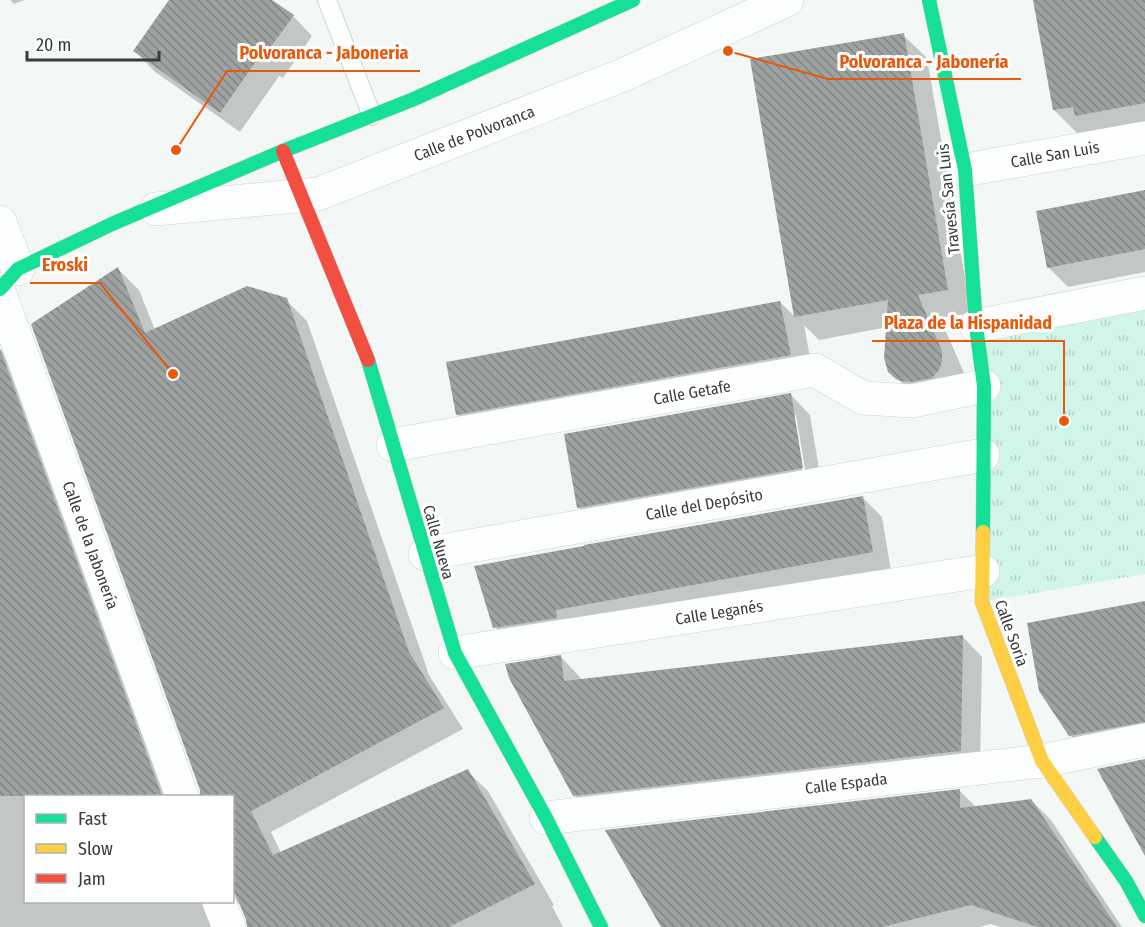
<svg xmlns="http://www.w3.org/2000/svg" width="1145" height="927" font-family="'Fira Sans Condensed',sans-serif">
<defs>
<pattern id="park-tufts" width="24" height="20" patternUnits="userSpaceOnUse" patternTransform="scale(1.5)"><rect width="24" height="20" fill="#d1f5e8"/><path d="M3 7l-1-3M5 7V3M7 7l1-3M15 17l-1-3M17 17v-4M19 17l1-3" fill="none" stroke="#b4d3c8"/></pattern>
<pattern id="building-back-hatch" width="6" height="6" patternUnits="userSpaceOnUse" patternTransform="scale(1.5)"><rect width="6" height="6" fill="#9ea2a1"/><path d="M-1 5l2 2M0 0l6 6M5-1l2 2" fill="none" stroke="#828584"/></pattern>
</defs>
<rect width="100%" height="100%" fill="#f3f8f6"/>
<path fill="url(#park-tufts)" d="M1145 293V574L982 602 976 326Z"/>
<path fill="#0003" fill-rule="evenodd" d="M10 0H24L14 4Z
M171 0H270L293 16 312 36 283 78 279 76 240 132 154 71 135 51Z
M1035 0H1145V131L1078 134 1054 110Z
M903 35 927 58 971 313 940 318 965 375 914 395 890 371 888 327 819 340 804 325 814 379 482 438 457 414 780 302 796 318 752 60Z
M1145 192V272L1068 287 1048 267Z
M118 269 139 290 155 330 286 300 307 321 429 675 463 729 271 832 281 853 467 771 488 791 554 905 552 906 563 927H249L242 904 234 905 221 927H0V349L19 368 174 796H26V902H232V796H202Z
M791 395 810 415 822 487 598 527 579 507ZM793 415H796L806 475H803Z
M862 497 882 517 891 571 515 647 495 627Z
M1145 602V743L1089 755 1070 735Z
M963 637 982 657 980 771 594 815 574 795 561 657 580 677 581 680Z
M960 791 976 807 1031 800 1051 820 1122 927H1000L991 924 979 927H662Z"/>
<path fill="url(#building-back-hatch)" d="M169 0H272L294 15 262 59 259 57 220 113 133 51Z
M1033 0H1145V103L1075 116 1073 107 1053 110Z
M904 33 948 290 918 295 942 351V361L939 370 932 378 911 382 900 381 896 379 888 372 884 358 888 300 794 317 750 59Z
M1145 190V249L1047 268 1036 211Z
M118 267 145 333 247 286 287 298 409 652 444 708 251 811 273 855 468 769 535 884 449 927H247L246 920 236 895 232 890V796H200V790L31 324Z
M780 301 791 355 456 415 446 362Z
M0 349 162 796H0Z
M791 393 803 468 577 508 564 434Z
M863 496 873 552 556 610 557 618 493 628 474 566 584 546V545Z
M1145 601V722L1069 736 1039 691 1027 623Z
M963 635 961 751 573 796 509 678 505 664 561 655 564 681Z
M1145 759V856L1097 769Z
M960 789V808L1031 799 1117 927H1037L971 905 882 927H661L605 830Z"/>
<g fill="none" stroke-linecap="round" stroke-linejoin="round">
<g stroke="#cfd3d1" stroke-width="20">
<path id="lane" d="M327 0 372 116"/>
</g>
<g stroke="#cfd3d1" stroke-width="34">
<path id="street" d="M965 170 1145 138
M156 209 318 194 623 75 787 0
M0 222 18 269
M0 294 182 796
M976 326 1145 293
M393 445 815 370 863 398 912 401 984 386
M425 554 983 455
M455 653 983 571
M546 818 1042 761 1145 740
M219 902 229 927"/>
</g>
<g stroke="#cfd3d1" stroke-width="15">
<path id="fast" d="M929 0 965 170 976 326 984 386 983 532
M0 289 18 269 112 224 283 151 414 99 633 0
M368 360 455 653 546 818 601 927
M1095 837 1126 881 1145 916"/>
</g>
<g stroke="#cfd3d1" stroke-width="15">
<path id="slow" d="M983 532 982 602 1042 761 1095 837"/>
</g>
<g stroke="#cfd3d1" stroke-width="15">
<path id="jam" d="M283 151 368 360"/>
</g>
<use href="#lane" stroke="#fdfefe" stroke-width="18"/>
<use href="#street" stroke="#fdfefe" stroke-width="33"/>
<use href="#fast" stroke="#16e098" stroke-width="14"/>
<use href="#slow" stroke="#ffcf43" stroke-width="14"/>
<use href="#jam" stroke="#f24e42" stroke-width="14"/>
</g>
<g text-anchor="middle" stroke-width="6" stroke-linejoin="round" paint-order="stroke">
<g font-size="16" fill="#383c3a" stroke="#fff">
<text transform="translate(474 133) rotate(-21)" y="6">Calle de Polvoranca</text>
<text transform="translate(1055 154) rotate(-10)" y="6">Calle San Luis</text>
<text transform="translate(948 199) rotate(-96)" y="6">Travesía San Luis</text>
<text transform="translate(692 392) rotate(-10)" y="6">Calle Getafe</text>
<text transform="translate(704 504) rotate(-10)" y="6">Calle del Depósito</text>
<text transform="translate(439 542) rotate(74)" y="6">Calle Nueva</text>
<text transform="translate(91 545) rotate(70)" y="6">Calle de la Jabonería</text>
<text transform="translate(719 612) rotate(-9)" y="6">Calle Leganés</text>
<text transform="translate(1012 633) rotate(70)" y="6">Calle Soria</text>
<text transform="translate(846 783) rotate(-7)" y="6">Calle Espada</text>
</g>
</g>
<path fill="none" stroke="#e8590c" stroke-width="2" d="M176 150L227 71H420M728 51L828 79H1021M173 374L100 283H30M1064 421L1064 341H872"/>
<g fill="#e8590c" stroke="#fff" stroke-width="2">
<circle cx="176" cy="150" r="6"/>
<circle cx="728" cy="51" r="6"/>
<circle cx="173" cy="374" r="6"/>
<circle cx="1064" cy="421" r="6"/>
</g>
<g font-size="18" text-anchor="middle" font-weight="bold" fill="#e8590c" stroke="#fff" stroke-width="6" stroke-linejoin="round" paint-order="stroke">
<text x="324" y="59">Polvoranca - Jaboneria</text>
<text x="924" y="68">Polvoranca - Jabonería</text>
<text x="65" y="271">Eroski</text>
<text x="968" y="329">Plaza de la Hispanidad</text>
</g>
<rect x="24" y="795" width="210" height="108" fill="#ffffff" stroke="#afb1b0" stroke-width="1.5"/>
<rect x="36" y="814" width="30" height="9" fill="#16e098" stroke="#afb1b0" stroke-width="1.5"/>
<text x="78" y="825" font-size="18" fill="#383c3a">Fast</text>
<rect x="36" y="844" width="30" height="9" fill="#ffcf43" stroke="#afb1b0" stroke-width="1.5"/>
<text x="78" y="855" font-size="18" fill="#383c3a">Slow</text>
<rect x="36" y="874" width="30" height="9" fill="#f24e42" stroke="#afb1b0" stroke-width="1.5"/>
<text x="78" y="885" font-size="18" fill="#383c3a">Jam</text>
<path d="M27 51v9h132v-9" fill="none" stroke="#383c3a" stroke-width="3"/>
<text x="36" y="51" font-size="18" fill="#383c3a" stroke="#ffffff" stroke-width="4.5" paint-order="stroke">20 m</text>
</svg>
